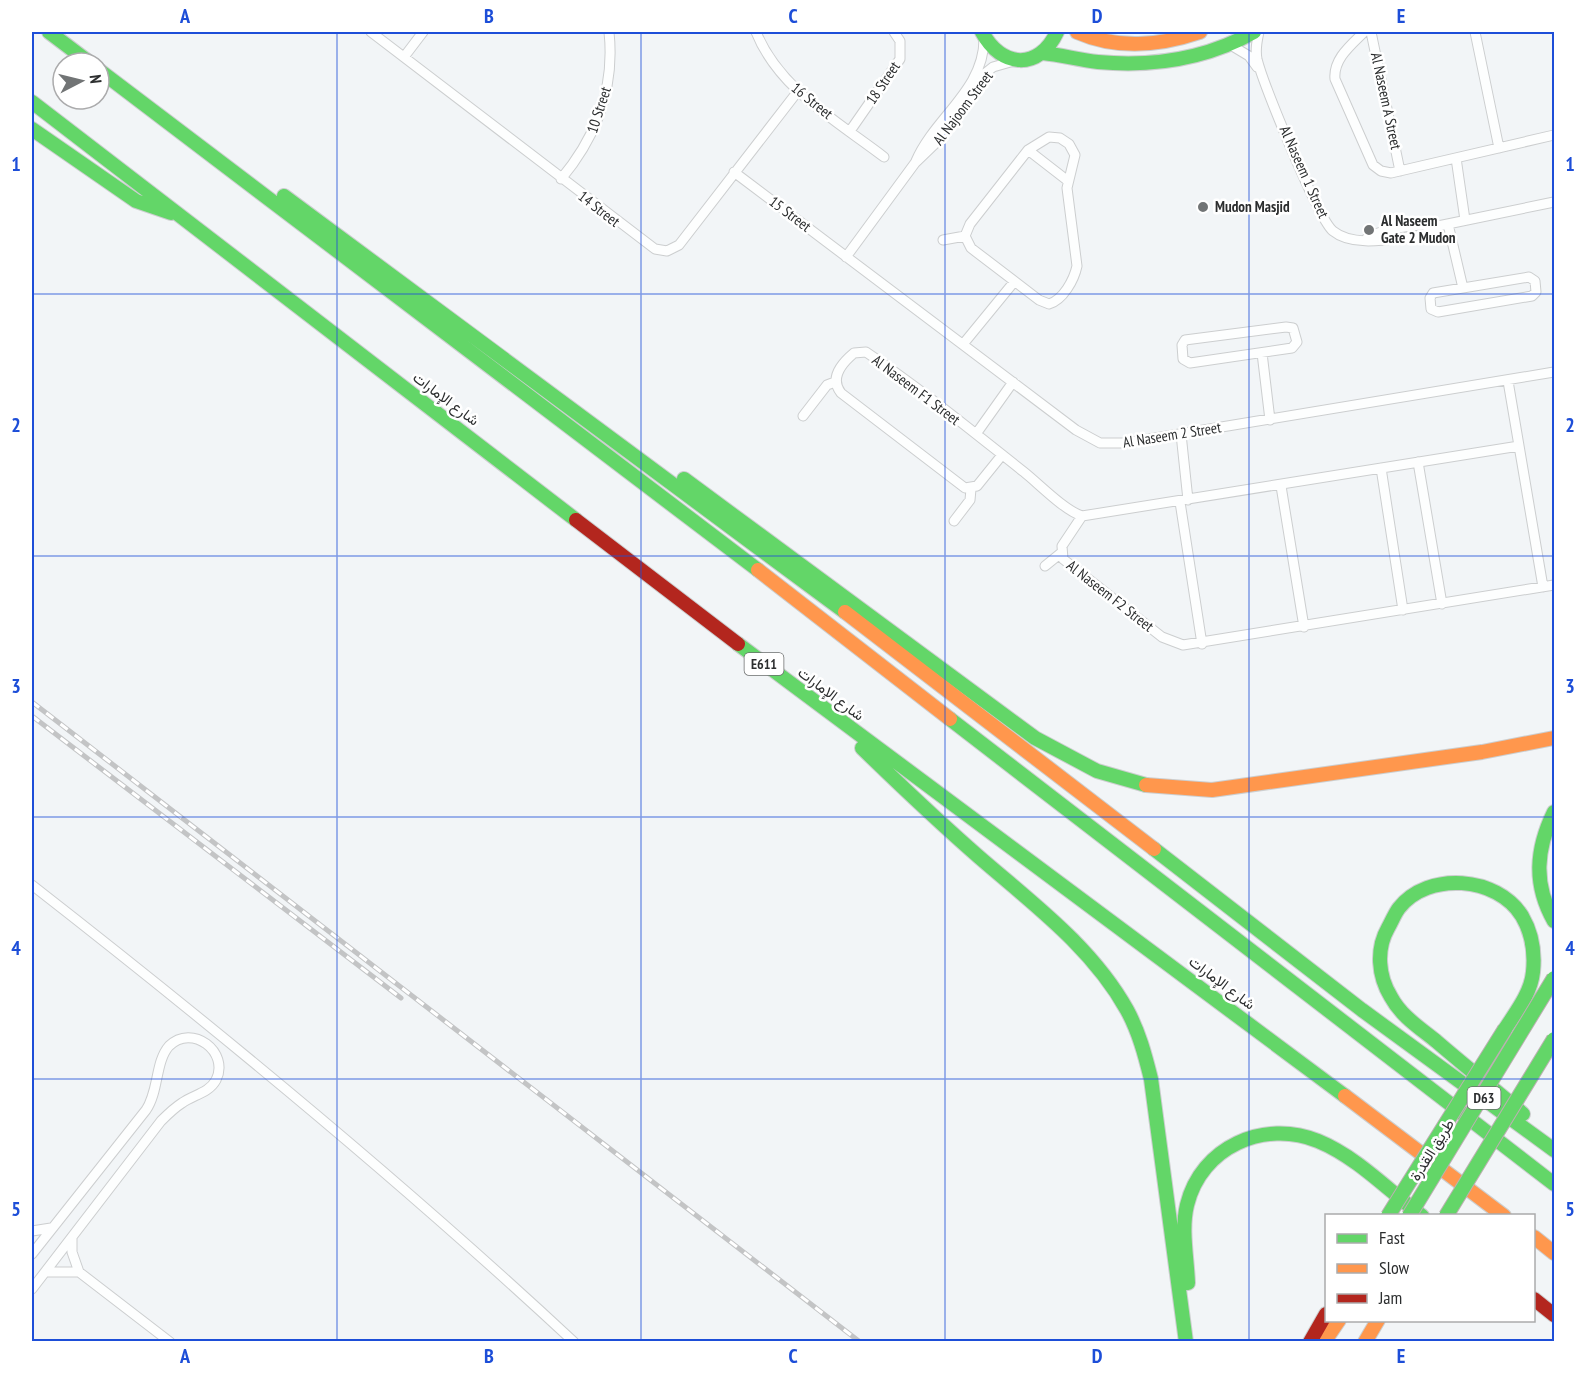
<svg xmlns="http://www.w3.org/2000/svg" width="1586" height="1373" font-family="'PT Sans Narrow',Vazirmatn,sans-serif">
<rect width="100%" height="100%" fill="#f2f5f7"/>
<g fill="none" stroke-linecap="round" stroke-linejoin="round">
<g stroke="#cccecf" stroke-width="11">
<path id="street" d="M371 32 655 249 667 251 679 245 798 91
M756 32C779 89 837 121 884 157
M1259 32C1257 41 1255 49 1257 59 1263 83 1318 219 1333 231 1350 245 1380 241 1400 238 1412 236 1430 236 1438 226
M1364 32C1351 45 1333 59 1335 79L1373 165 1381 171 1391 173 1554 135
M1371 32 1400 171
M1475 32 1499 148
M1229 44 1249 56 1257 67
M404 57 423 32
M850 131 900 59V41L894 32
M1049 137 1060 138 1069 144 1075 155 1067 188 1077 266C1074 280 1063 300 1049 304L1039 300 971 248 965 236 970 224 1028 150Z
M1028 150 1068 181
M1456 158 1465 220
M916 161C935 117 984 90 984 39
M734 172 1076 430 1100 443H1125L1554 372
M561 179C597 136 615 88 609 32
M1448 224 1463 288
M1366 239C1376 230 1425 222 1438 226L1554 202
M943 240 965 236
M846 257 915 163 942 137 983 75 993 67 1014 61
M1529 277 1535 281 1536 292 1532 296 1438 312 1431 309 1430 298 1433 293Z
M1286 327 1293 328 1297 342 1292 348 1190 363 1183 359 1182 345 1185 340Z
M964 343 1014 282
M1262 353 1270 420
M1508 381 1543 587
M803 416 827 385 835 382
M976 434 1013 382
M1181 434 1188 500
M1002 455 977 486 965 488 841 393C829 378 842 363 854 353L866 352C921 389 972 431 1024 472 1039 484 1064 510 1082 516L1519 446
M1418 462 1442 604
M1381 468 1403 610
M1281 486 1304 627
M1180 502 1202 644
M1082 516 1062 546 1063 559 1162 637 1183 645 1554 585
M954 521 970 500 971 489
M1045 566 1061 553
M32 885C218 1030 401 1181 574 1342
M32 1231 51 1228
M72 1238V1252L79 1272 170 1342
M32 1254 146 1110C159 1091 155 1062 169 1046 192 1023 230 1052 216 1080 209 1093 193 1095 182 1103 174 1108 168 1114 161 1121L32 1289
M45 1272H79"/>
</g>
<g stroke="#cccecf" stroke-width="16">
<path id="fast" d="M49 32 90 63
M982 32C1001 68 1039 71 1057 32
M1043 53C1062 55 1079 60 1098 62 1153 67 1206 59 1254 32
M99 70 758 570
M32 102 576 520
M32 129 136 201 171 213
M284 196 845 612
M684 479 1035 738 1097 771 1146 785
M738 644 1345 1096
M950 719 1554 1184
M862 748C900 785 939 822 979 857 1032 903 1092 947 1127 1010 1139 1032 1145 1055 1151 1079L1186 1342
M1554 812C1536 849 1533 884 1554 921
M1154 849 1362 1010 1554 1150
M1505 1029C1516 1012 1531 993 1533 972 1535 953 1532 933 1522 916 1497 876 1428 871 1399 908 1395 913 1392 921 1388 928 1376 949 1378 976 1391 997 1401 1016 1420 1028 1436 1041 1465 1066 1494 1089 1523 1114
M1188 1283C1187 1257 1181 1230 1187 1205 1201 1147 1264 1119 1318 1141 1357 1157 1389 1191 1422 1216"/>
</g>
<g stroke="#cccecf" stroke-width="16">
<path id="slow" d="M1077 32C1118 50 1159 46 1200 32
M758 570 950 719
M845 612 1154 849
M1146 785 1212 790 1482 752 1554 738
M1345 1096 1504 1216
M1534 1237 1554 1253
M1324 1342 1339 1320
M1365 1342 1378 1320"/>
</g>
<g stroke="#cccecf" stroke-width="16">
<path id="jam" d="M576 520 738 644
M1534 1299 1554 1315
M1310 1342 1326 1314"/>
</g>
<use href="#street" stroke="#fdfefe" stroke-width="9"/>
<use href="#fast" stroke="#63d668" stroke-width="14"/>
<use href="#slow" stroke="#ff974d" stroke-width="14"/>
<use href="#jam" stroke="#b3261e" stroke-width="14"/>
<g stroke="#c3c4c5" stroke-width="5">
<path id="rail" d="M32 702 860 1342
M32 716 401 998"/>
</g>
<use href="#rail" stroke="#fff" stroke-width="3" stroke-dasharray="9" stroke-linecap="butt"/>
<g stroke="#bcb0b2" stroke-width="16" stroke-linecap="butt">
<path id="fast-bridge" d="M1388 1216 1505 1029
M1409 1216 1554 978
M1446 1216 1554 1039"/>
</g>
<use href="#fast-bridge" stroke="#63d668" stroke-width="14"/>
</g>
<path fill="none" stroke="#1d4ed8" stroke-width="1.5" stroke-opacity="0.55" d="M337 32V1342M641 32V1342M945 32V1342M1249 32V1342M32 294H1554M32 556H1554M32 817H1554M32 1079H1554"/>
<g fill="#717475" stroke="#fff" stroke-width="2">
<circle cx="1203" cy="207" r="6"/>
<circle cx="1369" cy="230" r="6"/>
</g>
<g text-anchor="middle" stroke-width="5" stroke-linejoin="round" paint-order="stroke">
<g fill="#fff" stroke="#6b6d6d" stroke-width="1.5">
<rect x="744.5" y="653" width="39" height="22" rx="4.5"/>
<rect x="1467.5" y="1087" width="33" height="22" rx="4.5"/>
</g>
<g font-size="14" font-weight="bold" fill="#2c2e2f">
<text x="764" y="669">E611</text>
<text x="1484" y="1103">D63</text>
</g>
<g font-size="15" fill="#2c2e2f" stroke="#fff">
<text transform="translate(883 83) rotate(-56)" y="5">18 Street</text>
<text transform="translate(812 101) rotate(39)" y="5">16 Street</text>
<text transform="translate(1386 101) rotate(78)" y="5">Al Naseem A Street</text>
<text transform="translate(963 108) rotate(-53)" y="5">Al Najoom Street</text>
<text transform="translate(599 110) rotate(-72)" y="5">10 Street</text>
<text transform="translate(1304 172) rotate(66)" y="5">Al Naseem 1 Street</text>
<text transform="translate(599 209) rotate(38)" y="5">14 Street</text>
<text transform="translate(790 214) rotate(37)" y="5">15 Street</text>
<text transform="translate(916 390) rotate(37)" y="5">Al Naseem F1 Street</text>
<text transform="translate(446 399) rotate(37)" y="5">شارع الإمارات</text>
<text transform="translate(1172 435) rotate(-9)" y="5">Al Naseem 2 Street</text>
<text transform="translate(1110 596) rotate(38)" y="5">Al Naseem F2 Street</text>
<text transform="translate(831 694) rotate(37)" y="5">شارع الإمارات</text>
<text transform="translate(1222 983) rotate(37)" y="5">شارع الإمارات</text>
<text transform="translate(1432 1150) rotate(-58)" y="5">طريق القدرة</text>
</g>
<g font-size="15" font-weight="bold" fill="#2c2e2f" stroke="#fff" text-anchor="start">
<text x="1215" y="212">Mudon Masjid</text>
<text x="1381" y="226">Al Naseem<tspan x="1381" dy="17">Gate 2 Mudon</tspan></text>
</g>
</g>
<rect width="1586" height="1373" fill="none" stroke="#ffffff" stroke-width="66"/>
<rect x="1325" y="1214" width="210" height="108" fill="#ffffff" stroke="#ababac" stroke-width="1.5"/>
<rect x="1337" y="1234" width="30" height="9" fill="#63d668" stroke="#ababac" stroke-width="1.5"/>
<text x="1379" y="1244" font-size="18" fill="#2c2e2f">Fast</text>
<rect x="1337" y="1264" width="30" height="9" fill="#ff974d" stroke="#ababac" stroke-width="1.5"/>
<text x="1379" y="1274" font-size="18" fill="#2c2e2f">Slow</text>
<rect x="1337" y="1294" width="30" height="9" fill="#b3261e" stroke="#ababac" stroke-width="1.5"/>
<text x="1379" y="1304" font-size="18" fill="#2c2e2f">Jam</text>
<g transform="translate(81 81) rotate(83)"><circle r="28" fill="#ffffff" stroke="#ababac" stroke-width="1.5"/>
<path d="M0-4.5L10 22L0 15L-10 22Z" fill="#717475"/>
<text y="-9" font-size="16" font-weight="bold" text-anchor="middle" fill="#2c2e2f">N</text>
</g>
<rect x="33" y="33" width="1520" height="1307" fill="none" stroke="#1d4ed8" stroke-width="2"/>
<g font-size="20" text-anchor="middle" font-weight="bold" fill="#1d4ed8">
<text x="185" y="23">A</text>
<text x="489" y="23">B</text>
<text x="793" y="23">C</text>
<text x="1097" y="23">D</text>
<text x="1401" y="23">E</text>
<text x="16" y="171">1</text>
<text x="1570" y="171">1</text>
<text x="16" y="432">2</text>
<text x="1570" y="432">2</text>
<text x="16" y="693">3</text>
<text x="1570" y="693">3</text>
<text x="16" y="955">4</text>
<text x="1570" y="955">4</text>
<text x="16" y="1216">5</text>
<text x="1570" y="1216">5</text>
<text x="185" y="1363">A</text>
<text x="489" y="1363">B</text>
<text x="793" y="1363">C</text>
<text x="1097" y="1363">D</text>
<text x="1401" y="1363">E</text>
</g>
</svg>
